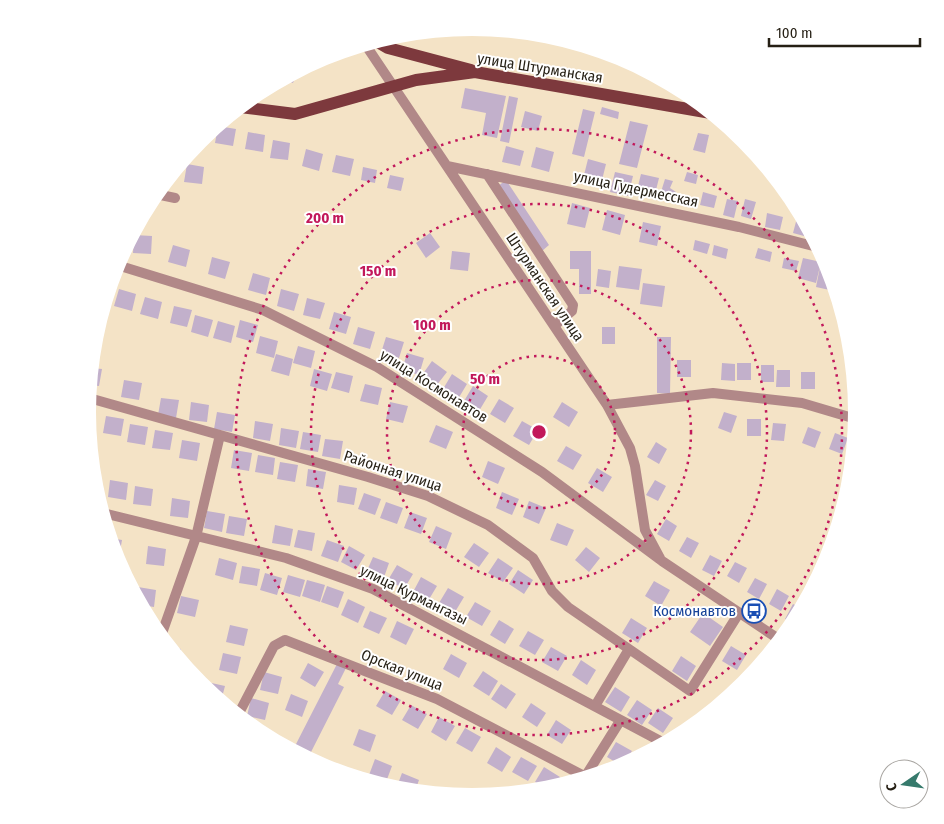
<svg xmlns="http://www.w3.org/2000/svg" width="944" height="824" font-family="'Fira Sans Condensed',sans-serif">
<rect width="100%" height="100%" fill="#f4e3c6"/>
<path fill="#c2b0cb" d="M297 72 293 83 283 79Z
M465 88 506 96 497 138 482 135 486 113 461 108Z
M509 96 518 98 509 143 500 141Z
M602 107 619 112 618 119 600 114Z
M583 109 595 112 584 157 572 154Z
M525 111 542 116 538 131 521 127Z
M630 121 648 125 637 168 619 164Z
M218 126 236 129 233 146 215 143Z
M248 132 265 135 263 152 245 149Z
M698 133 709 135 705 153 693 150Z
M273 140 290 143 288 160 270 158Z
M506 146 524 151 520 166 502 162Z
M536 147 554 152 549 172 531 167Z
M306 149 323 154 319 171 302 166Z
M336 155 354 159 350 176 332 172Z
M588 159 606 164 601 184 583 179Z
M187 164 204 167 202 184 184 182Z
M363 167 377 170 375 183 361 180Z
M615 172 633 176 628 196 610 192Z
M687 172 698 175 696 184 684 181Z
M641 174 659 178 654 198 636 194Z
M390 175 404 178 401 191 387 188Z
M665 179 673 181 670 188 676 192 674 199 660 195Z
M506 180 549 245 542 251 498 186Z
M703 192 717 196 714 208 700 205Z
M727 199 738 201 734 218 723 215Z
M745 199 756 202 751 219 741 216Z
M572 203 590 208 585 228 567 224Z
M148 206 147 218H142Z
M607 210 625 215 620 235 602 230Z
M767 213 783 217 780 230 765 227Z
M797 218 803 219 807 226 804 236 793 233Z
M643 222 661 226 657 246 639 242Z
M430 233 440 247 426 258 416 243Z
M134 235 152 236 151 254 133 253Z
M695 240 710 244 707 254 693 250Z
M173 245 190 250 186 267 168 262Z
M714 245 728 249 726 259 712 255Z
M758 248 772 252 770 262 755 258Z
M452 251 470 253 468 271 450 269Z
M570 251H591V294H579V269H570Z
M212 257 230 262 225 279 208 274Z
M784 258 799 261 796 271 782 268Z
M803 258 821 262 816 283 798 278Z
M619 266 642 269 639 290 616 287Z
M820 267 828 269 834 291 816 287Z
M598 269 611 271 609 288 596 286Z
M253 273 270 278 266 295 248 290Z
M643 283 665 286 662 307 640 304Z
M119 289 136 294 132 311 114 306Z
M281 289 299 294 294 311 277 306Z
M145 297 162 302 158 319 140 314Z
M307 298 325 303 320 319 303 315Z
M174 306 192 310 187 327 170 323Z
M334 312 351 317 346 334 329 329Z
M195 315 213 320 208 337 191 332Z
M240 320 258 325 253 342 236 337Z
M218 321 235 326 231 343 213 338Z
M358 327 375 332 370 349 353 344Z
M602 327H615V344H602Z
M260 336 278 341 274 358 256 353Z
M386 337 404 342 399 358 381 353Z
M657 337H671L670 394 657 393Z
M298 346 315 351 311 368 293 363Z
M407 353 424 358 419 375 402 370Z
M276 354 293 359 289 376 271 371Z
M677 360H691V377H677Z
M432 361 447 372 436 386 422 375Z
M722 363 735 364V381L721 380Z
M737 363H751V380H737Z
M761 365H774V382H761Z
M92 368 102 369 99 386 90 385Z
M314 369 332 374 327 391 310 386Z
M777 370H790V387H776Z
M336 372 353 376 349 393 331 388Z
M801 372H815V389H801Z
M452 374 467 384 458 399 443 389Z
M124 380 142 383 139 400 121 397Z
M365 384 382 388 378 405 360 401Z
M473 386 488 396 479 411 464 401Z
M161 398 179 400 176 418 158 415Z
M499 399 514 408 505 423 490 414Z
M191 402 209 405 207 422 189 420Z
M390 402 408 406 403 423 386 419Z
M562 402 578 412 569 427 553 417Z
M88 407 94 408 92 425H89Z
M217 412 235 415 232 432 214 429Z
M724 412 737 416 731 433 718 428Z
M106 416 124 419 121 436 103 433Z
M747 419H761V436H747Z
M255 421 273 424 270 441 253 438Z
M522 421 538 430 529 445 513 436Z
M773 423 786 424 784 441 771 440Z
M130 424 148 427 145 445 127 442Z
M436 425 453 432 446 449 429 442Z
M808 427 821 432 815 448 802 443Z
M281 428 299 431 296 448 279 445Z
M155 430 173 433 170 450 152 448Z
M303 432 321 435 318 452 300 449Z
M835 433 848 438 842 454 829 449Z
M854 435 853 448 849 447Z
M325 439 343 441 340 459 322 456Z
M182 440 200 443 197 461 179 458Z
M656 442 667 449 659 464 647 457Z
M566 446 582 455 573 470 557 461Z
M234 450 252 453 249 471 231 468Z
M258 455 275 458 273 475 255 472Z
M488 461 505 468 498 484 482 477Z
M280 462 298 465 295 482 277 479Z
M597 468 612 477 603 492 588 483Z
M308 469 326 472 323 489 306 486Z
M94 476 101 477 99 494 95 487Z
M110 480 128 483 126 500 108 497Z
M655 480 666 486 658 501 646 495Z
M339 485 357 488 354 505 337 502Z
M135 486 153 489 151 506 133 504Z
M502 492 519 499 512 515 496 508Z
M364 493 381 499 375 515 358 509Z
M172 498 190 501 188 518 170 516Z
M529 501 546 508 539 524 523 517Z
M386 502 403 508 397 524 380 518Z
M207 511 225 514 222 532 204 528Z
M410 512 427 518 421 534 404 528Z
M229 516 247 519 244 536 226 533Z
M666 519 677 526 669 541 657 534Z
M557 523 574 530 567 546 550 540Z
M275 525 293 529 290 546 272 543Z
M436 526 452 533 446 549 429 542Z
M298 530 315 533 312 551 294 547Z
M687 537 699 543 691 558 679 551Z
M110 538 122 540 119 557H116Z
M327 540 344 546 338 562 321 556Z
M474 543 489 553 479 567 464 557Z
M148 546 166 549 164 566 146 564Z
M349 546 365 555 356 570 341 562Z
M586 547 600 558 589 572 575 560Z
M710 555 722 561 714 576 702 570Z
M373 557 389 563 383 580 366 573Z
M219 558 237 563 233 580 215 575Z
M498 558 513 568 503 582 488 573Z
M735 562 747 568 739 583 727 576Z
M397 565 413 574 404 589 388 580Z
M242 566 260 569 257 586 239 583Z
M518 570 533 580 524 594 509 584Z
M265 573 282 578 277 595 260 590Z
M288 575 305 580 300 597 283 592Z
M421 577 437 586 428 601 413 592Z
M755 578 767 584 759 599 747 592Z
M307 580 325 585 320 602 302 596Z
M654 581 670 590 661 606 645 596Z
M327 586 344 592 338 608 321 602Z
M138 587 156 590 154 607 141 605 137 596Z
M448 588 464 597 455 612 439 603Z
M777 589 789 596 781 611 769 604Z
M181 596 199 600 195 617 177 613Z
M348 599 365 607 358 623 341 615Z
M475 602 491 611 482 626 466 617Z
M793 604 801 608 793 623 785 619Z
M370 611 387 618 379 634 363 627Z
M703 613 723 627 710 646 690 632Z
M631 618 647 628 638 643 622 633Z
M499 620 514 629 505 644 490 635Z
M397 621 414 629 406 645 390 637Z
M230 625 248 629 244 646 226 642Z
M528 631 544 640 535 655 519 646Z
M169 646 181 649 179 658Z
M731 646 746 655 737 670 722 661Z
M551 647 567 656 558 671 542 662Z
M223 653 241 657 237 674 219 670Z
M451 654 467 663 459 678 443 669Z
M681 656 696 666 687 681 672 671Z
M581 660 596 670 587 685 572 675Z
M338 662 347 666 338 684 344 687 310 754 295 746Z
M308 663 324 672 315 687 300 678Z
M754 665 758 667 746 681 745 680Z
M483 671 498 681 489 696 473 686Z
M264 672 282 677 278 694 260 690Z
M207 682 225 686 221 701 206 689Z
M501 684 516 694 506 709 491 699Z
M615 687 630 697 621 712 605 702Z
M385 691 401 700 392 715 376 706Z
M291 694 308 701 302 717 285 710Z
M251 698 269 703 265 720 247 716Z
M637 700 652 710 642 725 627 715Z
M531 703 546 713 537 727 522 717Z
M411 705 427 714 418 729 402 720Z
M658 708 673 718 663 733 648 723Z
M439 717 455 726 446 741 431 732Z
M556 720 571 730 562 744 547 735Z
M465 728 481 737 472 752 456 743Z
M359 729 376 735 370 752 353 745Z
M616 742 632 751 622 766 607 757Z
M496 747 511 757 502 772 487 763Z
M633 752 640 756 627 763Z
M521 757 537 766 528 781 512 772Z
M375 759 392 766 386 782 369 775Z
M544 767 560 777 553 787 547 789 535 782Z
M402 773 419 780 415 791 396 789Z
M424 785 441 792 440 793 421 791Z"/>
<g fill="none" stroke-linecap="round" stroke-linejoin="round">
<path stroke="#b18888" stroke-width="10" d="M365 44 607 405 630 448 635 466 645 530 660 558
M447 166 739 227 817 247
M487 174 573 305 572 311 554 326
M156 194 175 198
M117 265 263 310 377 367 542 472 662 561 780 640
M89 398 368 477 428 496 488 525 533 558 552 591 568 607 690 691 739 613
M607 405 713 393 802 403 856 419
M103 513 286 558 373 589 664 743
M161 636 196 537 220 435
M595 706 629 649
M238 715 274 646 285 640 437 699 586 777
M585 777 620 721"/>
<path stroke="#7d393d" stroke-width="12" d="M376 41 388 48 471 70
M240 107 295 114 416 80 475 72 711 113"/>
</g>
<g fill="none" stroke="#c2185b" stroke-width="2.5" stroke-dasharray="2.5 5">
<circle cx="539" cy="432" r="76"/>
<circle cx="539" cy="432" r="152"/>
<circle cx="539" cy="432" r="228"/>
<circle cx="539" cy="432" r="303"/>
</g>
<defs>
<g id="bus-ring" transform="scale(1.25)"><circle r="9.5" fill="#fff" stroke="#1a4fb4" stroke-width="1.5"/><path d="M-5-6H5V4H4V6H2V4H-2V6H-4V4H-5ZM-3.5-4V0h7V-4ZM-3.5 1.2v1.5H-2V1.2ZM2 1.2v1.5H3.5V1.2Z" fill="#1a4fb4"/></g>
</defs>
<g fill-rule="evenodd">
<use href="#bus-ring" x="754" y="611"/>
</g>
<g text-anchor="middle" stroke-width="4" stroke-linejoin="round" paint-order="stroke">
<g font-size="15" fill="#251f14" stroke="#fff">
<text transform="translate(540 68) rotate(9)" y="5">улица Штурманская</text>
<text transform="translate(636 189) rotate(12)" y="5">улица Гудермесская</text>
<text transform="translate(545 287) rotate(56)" y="5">Штурманская улица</text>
<text transform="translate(434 386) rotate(32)" y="5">улица Космонавтов</text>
<text transform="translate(393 471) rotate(18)" y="5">Районная улица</text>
<text transform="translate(414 595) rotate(26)" y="5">улица Курмангазы</text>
<text transform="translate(402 670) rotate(22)" y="5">Орская улица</text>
</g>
<g font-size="15" fill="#164399" stroke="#fff" text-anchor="end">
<text x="736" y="616">Космонавтов</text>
</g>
</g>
<path d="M0 0H944V824H0ZM96 412a376 376 0 1 1 752 0a376 376 0 1 1-752 0Z" fill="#fff" fill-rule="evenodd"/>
<circle cx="539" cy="432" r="8" fill="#c2185b" stroke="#fff" stroke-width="2.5"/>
<g font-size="15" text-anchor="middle" font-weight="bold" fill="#c2185b" stroke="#fff" stroke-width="4" stroke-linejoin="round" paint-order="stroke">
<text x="325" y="223">200 m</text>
<text x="378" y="276">150 m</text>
<text x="432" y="330">100 m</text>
<text x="485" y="384">50 m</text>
</g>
<g transform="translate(904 784) rotate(257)"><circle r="24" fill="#ffffff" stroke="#a8a5a1"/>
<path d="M0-4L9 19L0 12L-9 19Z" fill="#367a6c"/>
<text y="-8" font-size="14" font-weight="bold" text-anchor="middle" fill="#251f14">С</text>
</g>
<path d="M769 38v8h151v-8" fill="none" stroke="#251f14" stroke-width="2.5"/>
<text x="776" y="38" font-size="15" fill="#251f14" stroke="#ffffff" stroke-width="4" paint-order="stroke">100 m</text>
</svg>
